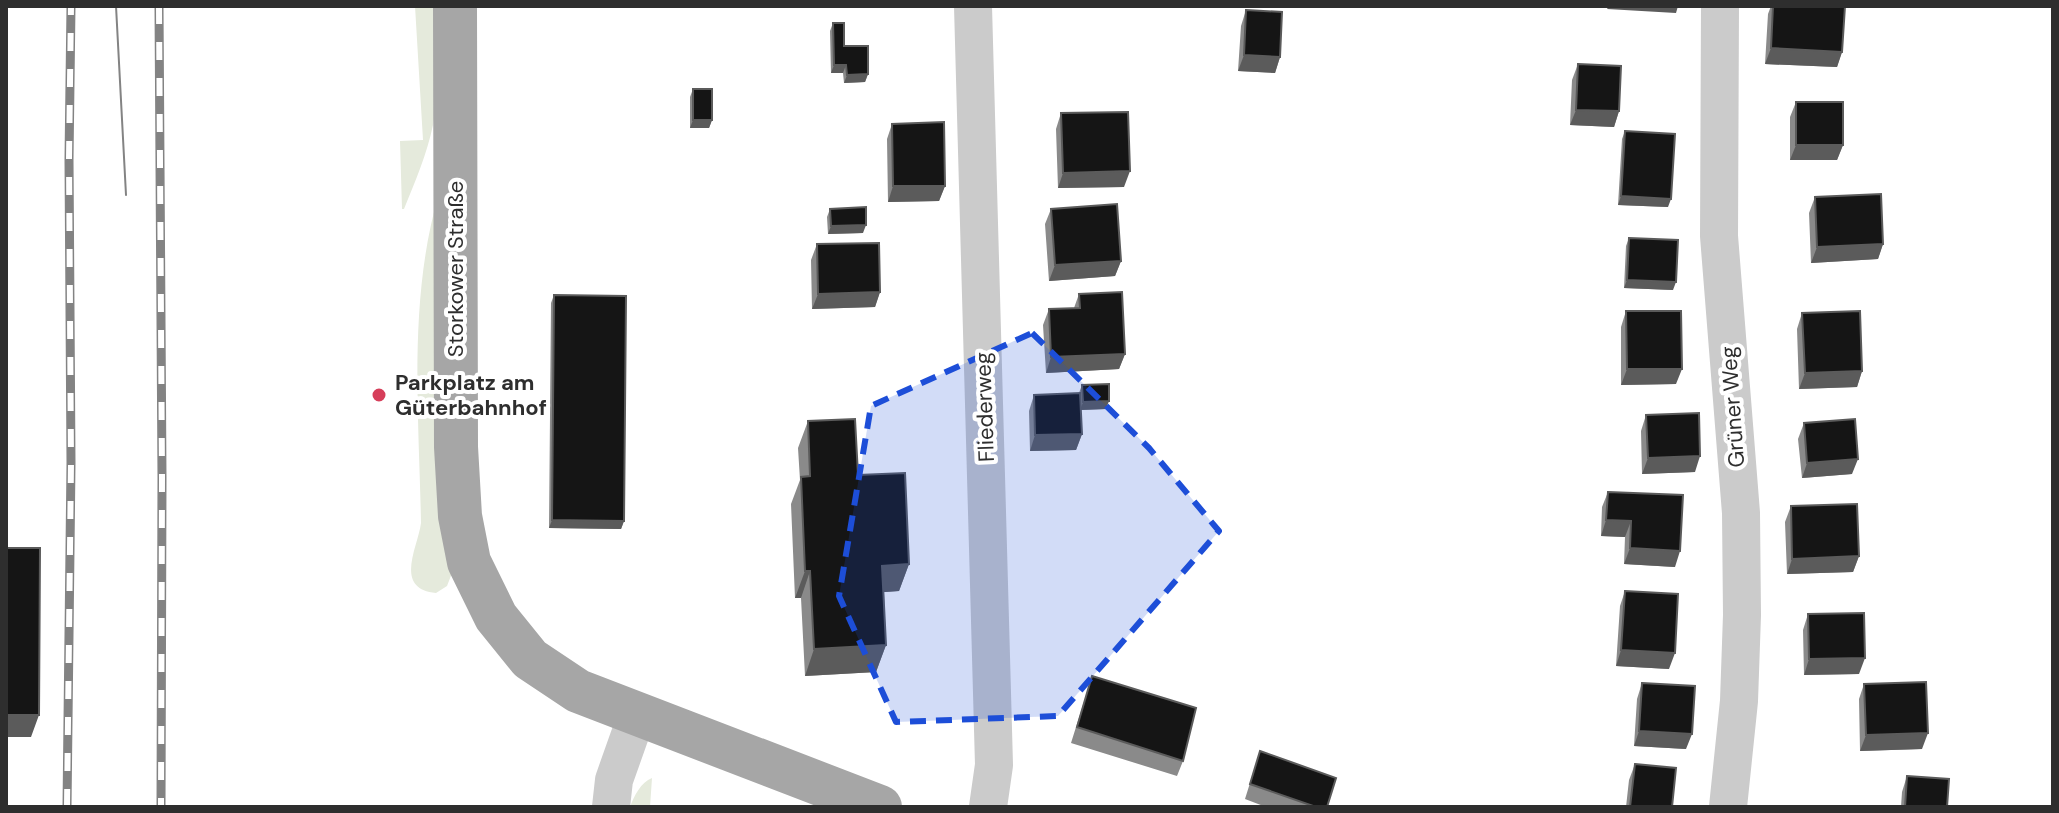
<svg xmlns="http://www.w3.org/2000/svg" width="2059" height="813" font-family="'DM Sans',sans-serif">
<rect width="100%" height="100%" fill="#fff"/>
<path fill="#e5eadc" d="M415 6H439C438 46 440 86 433 125 427 154 415 182 404 209H402L400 141 423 140Z
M438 197 452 573 447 586 436 593C393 589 418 547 421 523 419 415 408 302 438 197Z
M652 778 650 807H630C634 796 641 782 652 778Z"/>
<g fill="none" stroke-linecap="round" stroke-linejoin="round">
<path stroke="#cbcbcb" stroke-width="38" d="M973 6 994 765 988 807
M1720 6 1719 236 1741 513 1742 615 1739 701 1728 807
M611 807 614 780 637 715"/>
<path stroke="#a6a6a6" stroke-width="44" d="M455 6 456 447 460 516 469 562 496 617 530 659 578 691 880 807"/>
<path stroke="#838383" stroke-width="2" d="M116 6 126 195"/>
<g stroke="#838383" stroke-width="9">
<path id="rail" d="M159 6 162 478 161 807
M67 807 71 463 69 159 71 6"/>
</g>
<use href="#rail" stroke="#fff" stroke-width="6" stroke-dasharray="18" stroke-linecap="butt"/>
</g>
<path fill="#8a8a8a" d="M1771 6H1845L1842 52 1837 67 1765 64 1768 14Z
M1246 10 1280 57 1275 73 1238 71 1241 26Z
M833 23 844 46 868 74 865 82 844 83 843 73H831L830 31Z
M1578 64 1619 111 1614 127 1570 125 1572 80Z
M693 89 712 120 709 128H690V97Z
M1796 102 1843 145 1837 160H1790V117Z
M1061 113 1124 187 1058 188 1056 129Z
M892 124 945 186 939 201 888 202 887 139Z
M1625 131 1668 207 1618 205 1622 139Z
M1815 197 1883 244 1878 259 1811 263 1809 213Z
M830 209 863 233 828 234 827 217Z
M1051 209 1121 261 1115 276 1049 281 1045 224Z
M1629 238 1673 290 1624 288 1626 246Z
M817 244 880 292 875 307 812 309 811 260Z
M1079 294 1125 354 1119 369 1046 373 1043 325 1049 309 1074 308Z
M554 295 624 521 621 529 549 528 551 303Z
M1626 311 1676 384 1621 385V327Z
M1802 313 1862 371 1857 387 1799 389 1797 329Z
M1082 385 1106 409 1081 410 1082 434 1076 450 1030 451 1029 411 1034 395 1079 393Z
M1646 415 1695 472 1642 474 1641 431Z
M808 421 858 475 909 564 899 591 884 592 886 645 876 672 805 676 801 598H795L791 504 800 480 798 448Z
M1804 423 1852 474 1802 478 1798 439Z
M1608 492 1675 567 1624 564 1625 537 1601 536 1602 507Z
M1791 506 1859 556 1853 572 1787 574 1785 522Z
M1625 591 1669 669 1616 666 1620 606Z
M1808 614 1859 674 1804 675 1803 630Z
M1092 676 1183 761 1177 776 1071 743Z
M1642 683 1686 749 1634 746 1637 699Z
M1864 684 1922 749 1860 751 1859 699Z
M1260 751 1327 807H1266L1245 799Z
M1635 764 1672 807H1626L1629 780Z
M1907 776 1947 807H1901L1902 792Z"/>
<path fill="#5b5b5b" d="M1609 6H1678L1676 13 1607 9Z
M1771 48 1842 52 1837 67 1765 64Z
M1244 55 1280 57 1275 73 1238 71Z
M834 65H846L843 73H831Z
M868 74 865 82 844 83 847 75Z
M1576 110 1619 111 1614 127 1570 125Z
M693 120H712L709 128H690Z
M1796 145H1843L1837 160H1790Z
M1130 171 1124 187 1058 188 1063 173Z
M893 186H945L939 201 888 202Z
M1621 196 1671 199 1668 207 1618 205Z
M866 225 863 233 828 234 831 226Z
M1883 244 1878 259 1811 263 1817 247Z
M1121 261 1115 276 1049 281 1055 265Z
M1627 280 1676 282 1673 290 1624 288Z
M880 292 875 307 812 309 818 294Z
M1125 354 1119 369 1046 373 1051 357Z
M1627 369H1682L1676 384 1621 385Z
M1862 371 1857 387 1799 389 1805 373Z
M1109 401 1106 409 1080 410 1083 402Z
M1082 434 1076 450 1030 451 1035 435Z
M1700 456 1695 472 1642 474 1648 458Z
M1858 459 1852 474 1802 478 1807 463Z
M552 520 624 521 621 529 549 528Z
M1606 520 1631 521 1625 537 1601 536Z
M1630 548 1680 551 1675 567 1624 564Z
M1859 556 1853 572 1787 574 1792 559Z
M909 564 899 591 872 593 882 566Z
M805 571H810L801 598H795Z
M886 645 876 672 805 676 814 649Z
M1621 650 1675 653 1669 669 1616 666Z
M1865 658 1859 674 1804 675 1809 659Z
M6 715H39L31 737H6Z
M1639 731 1692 734 1686 749 1634 746Z
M1928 733 1922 749 1860 751 1866 735Z"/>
<path fill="#151515" stroke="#5b5b5b" stroke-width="2" d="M1773 6H1845L1842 52 1771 48Z
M1246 10 1282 12 1280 57 1244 55Z
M833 23H844V46H868V74L847 75 846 65H834Z
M1578 64 1621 66 1619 111 1576 110Z
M693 89H712V120H693Z
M1796 102H1843V145H1796Z
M1128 112 1130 171 1063 173 1061 113Z
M944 122 945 186H893L892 124Z
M1625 131 1675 134 1671 199 1621 196Z
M1881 194 1883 244 1817 247 1815 197Z
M1117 204 1121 261 1055 265 1051 209Z
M866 207V225L831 226 830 209Z
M1629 238 1678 240 1676 282 1627 280Z
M879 243 880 292 818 294 817 244Z
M1122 292 1125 354 1051 357 1049 309 1080 308 1079 294Z
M554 295 626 296 624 521 552 520Z
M1626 311H1681L1682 369H1627Z
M1860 311 1862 371 1805 373 1802 313Z
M1109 384V401L1083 402 1082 385Z
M1080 393 1082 434 1035 435 1034 395Z
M1699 413 1700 456 1648 458 1646 415Z
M855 419 858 475 905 473 909 564 882 566 886 645 814 649 810 571H805L801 477 810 476 808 421Z
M1855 419 1858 459 1807 463 1804 423Z
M1608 492 1683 495 1680 551 1630 548 1631 521 1606 520Z
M1857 504 1859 556 1792 559 1791 506Z
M6 548H40L39 715H6Z
M1625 591 1678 594 1675 653 1621 650Z
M1864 613 1865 658 1809 659 1808 614Z
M1092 676 1196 708 1183 761 1077 727Z
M1926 682 1928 733 1866 735 1864 684Z
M1642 683 1695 686 1692 734 1639 731Z
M1260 751 1336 778 1327 807H1316L1250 784Z
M1635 764 1676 768 1672 807H1630Z
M1907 776 1949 779 1947 807H1905Z"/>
<path fill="#1d4ed8" fill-opacity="0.2" stroke="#1d4ed8" stroke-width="6" stroke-dasharray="16 10" stroke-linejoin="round" d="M1032 333 1149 448 1219 531 1058 716 896 722 839 596 871 406Z"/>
<circle fill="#d63e5a" stroke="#fff" stroke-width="3" cx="379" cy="395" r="8"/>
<g text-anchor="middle" stroke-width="8" stroke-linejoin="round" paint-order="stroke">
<g font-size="22" fill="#2e2e2e" stroke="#fff">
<text transform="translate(455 269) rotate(-90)" y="8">Storkower Straße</text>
<text transform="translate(984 407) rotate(-92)" y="8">Fliederweg</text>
<text transform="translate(1732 407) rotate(-94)" y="8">Grüner Weg</text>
</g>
<g font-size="22" font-weight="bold" fill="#2e2e2e" stroke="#fff" text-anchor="start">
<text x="395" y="390">Parkplatz am<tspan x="395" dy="25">Güterbahnhof</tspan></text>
</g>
</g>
<rect width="2059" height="813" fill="none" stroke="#2e2e2e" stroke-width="16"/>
</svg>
